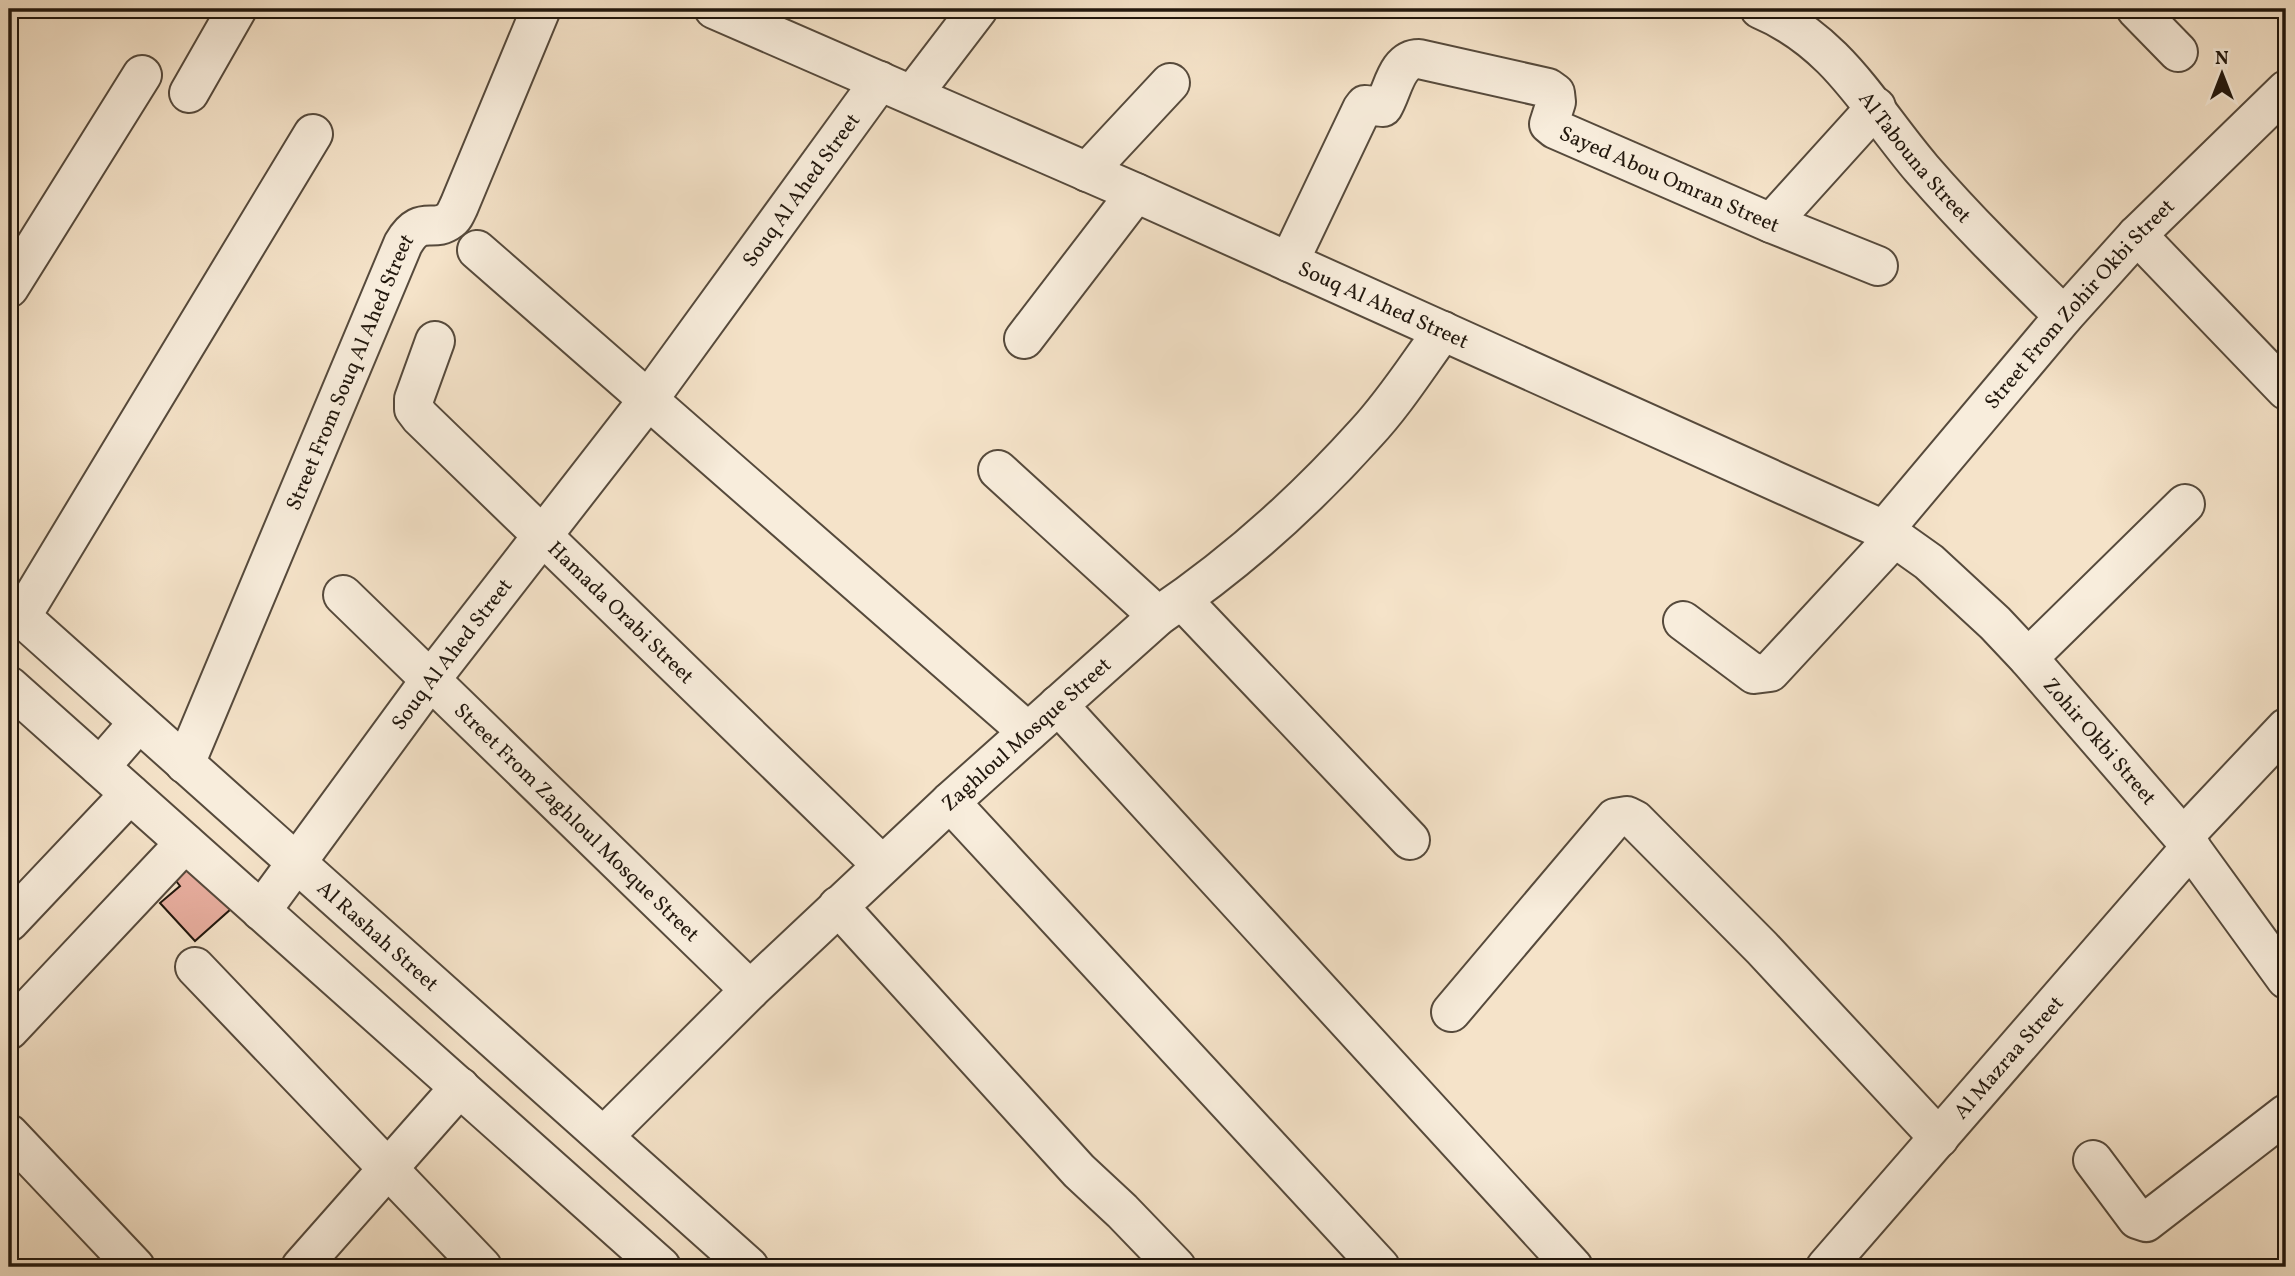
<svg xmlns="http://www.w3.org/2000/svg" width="2295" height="1276" font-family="Vollkorn,serif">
<rect width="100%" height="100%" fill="#f5e3c9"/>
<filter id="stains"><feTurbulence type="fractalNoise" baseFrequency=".00286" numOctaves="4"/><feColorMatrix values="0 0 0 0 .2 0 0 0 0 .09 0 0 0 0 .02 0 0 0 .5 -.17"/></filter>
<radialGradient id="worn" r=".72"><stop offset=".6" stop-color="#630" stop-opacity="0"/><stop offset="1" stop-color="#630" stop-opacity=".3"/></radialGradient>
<path fill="#e8ae9f" stroke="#21170d" stroke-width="2" d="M190 853 232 908 195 941 160 903 180 886 169 872Z"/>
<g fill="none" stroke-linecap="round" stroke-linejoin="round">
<g stroke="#564a3c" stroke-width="42">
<g id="minor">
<path id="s1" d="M714 9 1136 193 1884 530 1929 562 1995 623 2028 658 2183 837 2286 979"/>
<path id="s2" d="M1760 9C1838 42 1870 108 1922 169 1967 221 2015 268 2064 316"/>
<path d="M2136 9 2178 52"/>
<path d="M189 93 237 9"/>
<path d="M913 94 978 9"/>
<path d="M1087 172 1170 83"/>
<path d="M1771 223 1876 107"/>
<path d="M2137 235 2286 390"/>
<path d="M477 250 1028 732"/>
<path id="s3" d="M1289 262 1362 109 1365 105 1383 107C1393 91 1396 59 1419 59L1548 88 1555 93 1556 102 1549 124 1555 129 1771 223 1878 266"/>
<path d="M9 288 142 75"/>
<path d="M1024 339 1136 193"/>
<path id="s4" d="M435 341 414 399V409L420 417 882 865"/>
<path d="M998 470 1158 616"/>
<path id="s5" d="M1884 530 2064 316 2137 235 2286 90"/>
<path id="s6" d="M343 595 750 990"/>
<path d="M1182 600 1410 840"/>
<path d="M21 617 313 134"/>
<path d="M1683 621 1754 674 1770 672 1894 538"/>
<path d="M2028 658 2185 504"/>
<path d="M1058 705 1573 1267"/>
<path id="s7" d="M185 764 403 244C421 213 432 234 450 220 454 218 457 210 459 206L541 9"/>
<path d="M100 767 139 722"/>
<path d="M950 802 1380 1267"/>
<path d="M2183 837 2286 728"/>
<path d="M838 906 1079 1171 1122 1211 1176 1267"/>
<path id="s8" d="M261 911 431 679 648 400 880 81"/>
<path d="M9 922 130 794"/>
<path d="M195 967 482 1267"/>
<path d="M1451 1012 1615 818 1627 816 1635 820 1762 948 1939 1138"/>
<path d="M9 1030 185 843"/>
<path d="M9 1134 135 1267"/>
<path id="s9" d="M604 1136 750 990 950 802 1158 616C1235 564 1304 502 1366 433 1395 402 1418 365 1443 331"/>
<path d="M2093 1160 2137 1219 2146 1222 2286 1114"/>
<path d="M301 1267 460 1087"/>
<path id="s10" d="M1826 1267 2191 847"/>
</g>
</g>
<g stroke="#564a3c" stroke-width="42">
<g id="tertiary">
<path id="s11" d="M9 606 749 1267"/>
<path d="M9 686 661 1267"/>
</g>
</g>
<use href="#minor" stroke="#f8eddc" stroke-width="38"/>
<use href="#tertiary" stroke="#f8eddc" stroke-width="38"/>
</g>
<g text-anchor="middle" stroke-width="6" stroke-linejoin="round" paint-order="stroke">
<g font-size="21" fill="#21170d" stroke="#f8eddc">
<text dy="7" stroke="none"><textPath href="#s2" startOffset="217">Al Tabouna Street</textPath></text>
<text dy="7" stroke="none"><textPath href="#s3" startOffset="562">Sayed Abou Omran Street</textPath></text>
<text dy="7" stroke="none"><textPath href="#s8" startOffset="901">Souq Al Ahed Street</textPath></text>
<text dy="7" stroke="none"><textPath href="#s1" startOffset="732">Souq Al Ahed Street</textPath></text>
<text dy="7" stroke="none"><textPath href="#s5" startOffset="299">Street From Zohir Okbi Street</textPath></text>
<text dy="7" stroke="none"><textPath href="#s7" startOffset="425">Street From Souq Al Ahed Street</textPath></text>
<text dy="7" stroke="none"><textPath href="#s4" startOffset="362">Hamada Orabi Street</textPath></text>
<text dy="7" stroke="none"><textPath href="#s8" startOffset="320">Souq Al Ahed Street</textPath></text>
<text dy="7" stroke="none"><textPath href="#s9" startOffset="583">Zaghloul Mosque Street</textPath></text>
<text dy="7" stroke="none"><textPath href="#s1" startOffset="1584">Zohir Okbi Street</textPath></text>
<text dy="7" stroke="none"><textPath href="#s6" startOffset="326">Street From Zaghloul Mosque Street</textPath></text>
<text dy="7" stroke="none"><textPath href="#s11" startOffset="495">Al Rashah Street</textPath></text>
<text dy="7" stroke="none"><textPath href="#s10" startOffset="278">Al Mazraa Street</textPath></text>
</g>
</g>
<rect width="2295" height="1276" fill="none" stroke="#f5e3c9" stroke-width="35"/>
<rect x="10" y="10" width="2274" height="1255" fill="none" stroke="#21170d" stroke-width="3.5"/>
<rect x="18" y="18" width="2260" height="1241" fill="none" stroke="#21170d" stroke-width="2"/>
<g transform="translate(2222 74)" stroke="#f8eddc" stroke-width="5" paint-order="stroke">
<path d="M0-5L12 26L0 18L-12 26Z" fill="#21170d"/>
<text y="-10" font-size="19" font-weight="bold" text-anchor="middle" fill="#21170d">N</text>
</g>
<rect width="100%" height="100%" filter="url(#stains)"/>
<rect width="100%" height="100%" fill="url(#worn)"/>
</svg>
